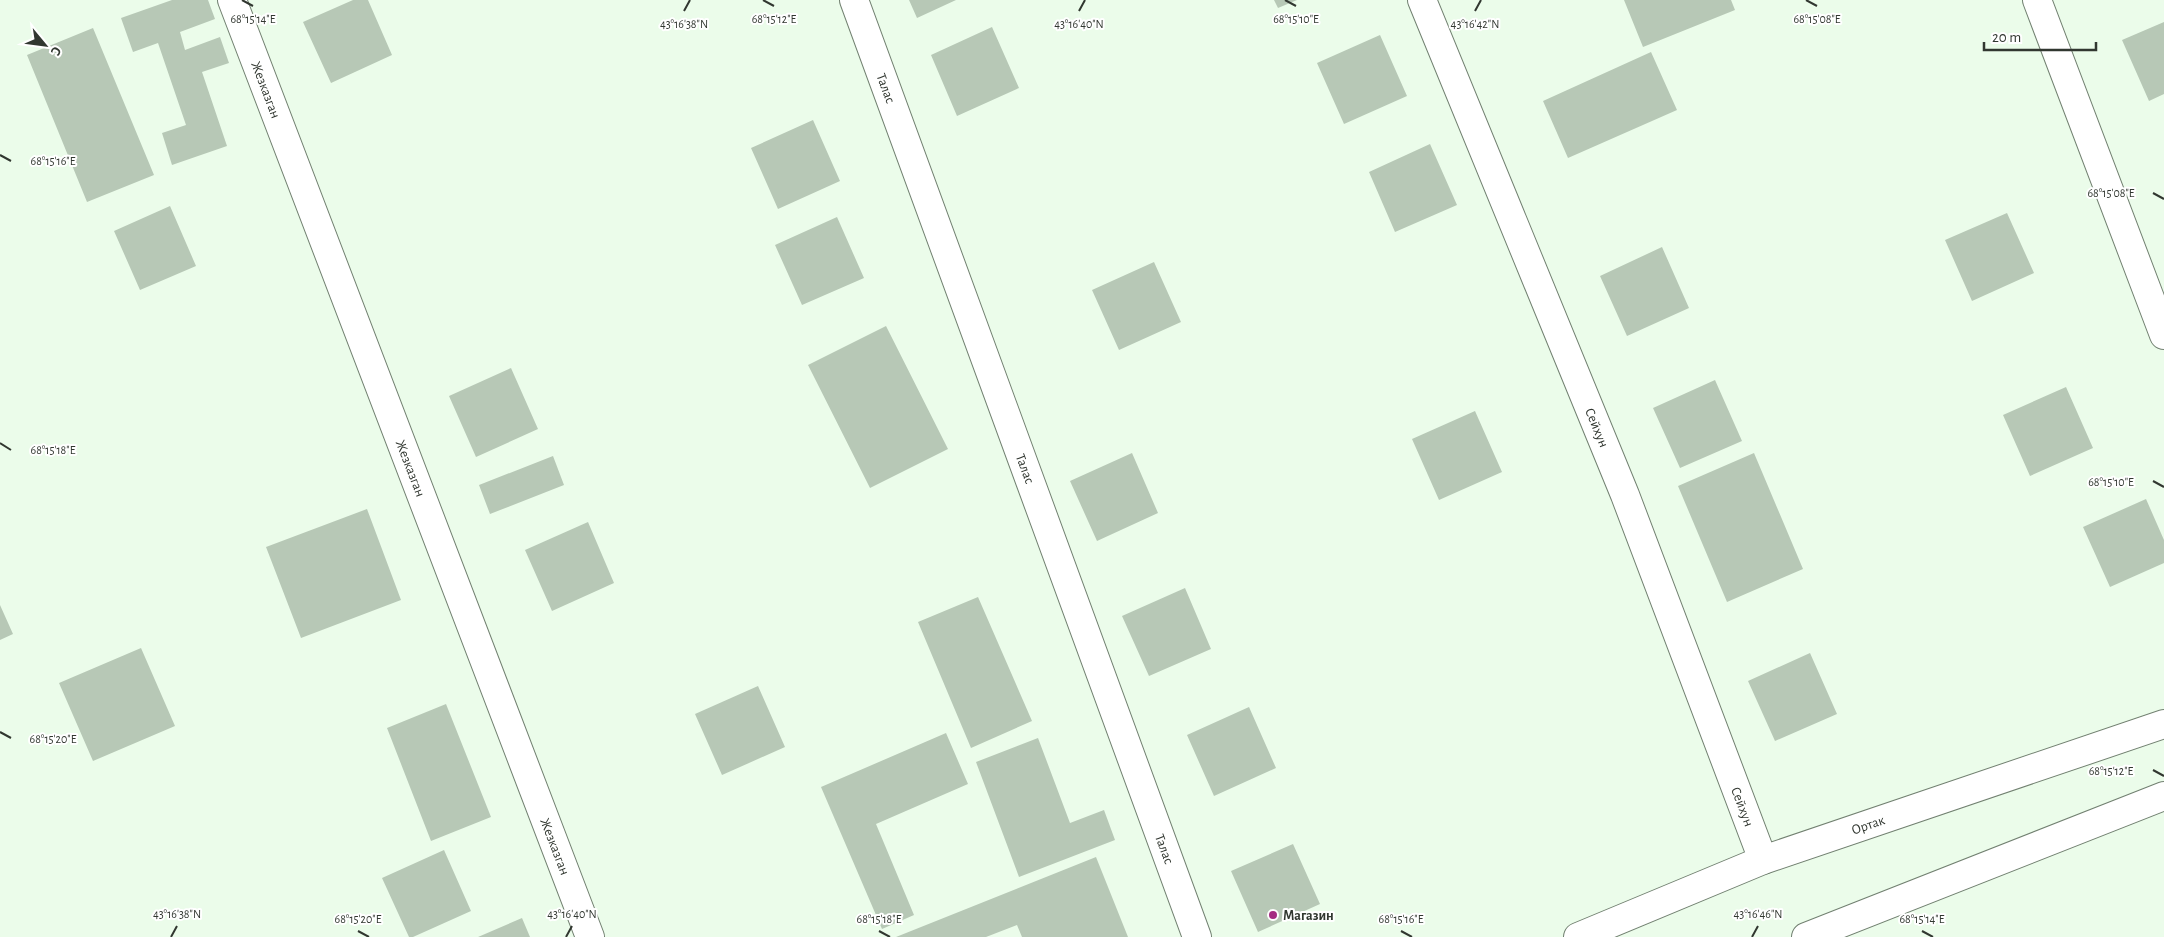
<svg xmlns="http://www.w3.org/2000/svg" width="2164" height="937" font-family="'Alegreya Sans',sans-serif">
<rect width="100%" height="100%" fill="#ebfcea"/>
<path fill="#b7c8b6" d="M172 0H208L215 19 180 32 185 50 220 37 229 63 202 72 227 146 172 165 162 133 186 125 158 43 133 52 121 18Z
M353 0H368L392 55 331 83 303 22Z
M909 0H956L917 18Z
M1274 0H1297L1278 8Z
M1624 0H1731L1735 10 1643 47Z
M2164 22V94L2149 101 2122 40Z
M992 27 1019 88 957 116 931 55Z
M93 28 154 175 87 202 27 55Z
M1380 35 1407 96 1344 124 1317 63Z
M1651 52 1677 110 1568 158 1543 101Z
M813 120 840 181 778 209 751 148Z
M1430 144 1457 205 1395 232 1369 172Z
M170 206 196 266 140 290 114 231Z
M2007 213 2034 273 1972 301 1945 240Z
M837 217 864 278 802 305 775 245Z
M1662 247 1689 308 1627 336 1600 276Z
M1154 262 1181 322 1119 350 1092 290Z
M886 326 948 449 870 488 808 365Z
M511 368 538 429 476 457 449 396Z
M1715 380 1742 441 1680 468 1653 408Z
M2066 387 2093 448 2030 476 2003 415Z
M1475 411 1502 472 1439 500 1412 439Z
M1132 453 1158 513 1097 541 1070 481Z
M1754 453 1803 569 1727 602 1678 486Z
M553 456 564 485 490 514 479 485Z
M2146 499 2164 540V563L2110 587 2083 527Z
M367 509 401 600 301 638 266 547Z
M588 522 614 583 552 611 525 550Z
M1185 588 1211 649 1149 676 1122 616Z
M978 597 1032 721 971 748 918 622Z
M0 605 13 634 0 640Z
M141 648 175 726 93 761 59 683Z
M1810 653 1837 714 1775 741 1748 681Z
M758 686 785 747 722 775 695 714Z
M446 704 491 817 431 841 387 728Z
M1249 707 1276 768 1214 796 1187 735Z
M946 733 968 784 876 824 914 915 882 929 821 787Z
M1038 738 1070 823 1104 810 1115 840 1019 877 976 762Z
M1293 844 1320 904 1258 932 1231 871Z
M444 850 471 911 413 937H409L382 878Z
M1096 857 1128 937H1022L1017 925 986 937H896Z
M522 918 530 937H478Z"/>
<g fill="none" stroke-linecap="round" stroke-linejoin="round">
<g stroke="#728171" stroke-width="30">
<g id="minor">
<path id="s1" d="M232 0 590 937"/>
<path id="s2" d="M854 0 1197 937"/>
<path id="s3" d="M1422 0 1625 495 1763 860"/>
<path d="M2037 0 2164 335"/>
</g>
</g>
<g stroke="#728171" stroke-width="30">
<g id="tertiary">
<path id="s4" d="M1578 937 1763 860 2164 724"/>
<path d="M1806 937 2164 796"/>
</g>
</g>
<use href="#minor" stroke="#fff" stroke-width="28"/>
<use href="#tertiary" stroke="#fff" stroke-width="28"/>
</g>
<path fill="none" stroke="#313730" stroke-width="2" d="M242 0 253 6M763 0 774 6M1285 0 1296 6M1806 0 1817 6M684 11 690 0M1079 11 1085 0M1475 11 1481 0M0 155 11 161M2153 193 2164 199M0 443 11 450M2153 481 2164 487M0 732 11 738M2153 770 2164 776M358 931 369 937M879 931 890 937M1401 931 1412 937M1922 931 1933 937M171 937 177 926M566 937 572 926M1752 937 1758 926"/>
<circle fill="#a52c82" stroke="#fff" stroke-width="2" cx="1273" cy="915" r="5"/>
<g text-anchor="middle" stroke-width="4" stroke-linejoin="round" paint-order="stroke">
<g font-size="14" fill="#313730" stroke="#fff">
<text dy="5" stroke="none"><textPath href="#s2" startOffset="94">Талас</textPath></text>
<text dy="5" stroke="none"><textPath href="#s1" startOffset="96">Жезказган</textPath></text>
<text dy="5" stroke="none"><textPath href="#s3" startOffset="462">Сейхун</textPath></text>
<text dy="5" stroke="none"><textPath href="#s1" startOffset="501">Жезказган</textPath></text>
<text dy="5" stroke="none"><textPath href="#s2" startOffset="499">Талас</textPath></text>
<text dy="5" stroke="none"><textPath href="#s3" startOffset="868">Сейхун</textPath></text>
<text dy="5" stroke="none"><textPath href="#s4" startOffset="311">Ортак</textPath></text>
<text dy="5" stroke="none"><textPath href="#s1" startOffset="906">Жезказган</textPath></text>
<text dy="5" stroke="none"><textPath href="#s2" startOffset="904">Талас</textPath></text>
</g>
<g font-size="14" font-weight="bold" fill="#313730" stroke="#fff" text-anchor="start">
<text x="1283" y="920">Магазин</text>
</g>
</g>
<g font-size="12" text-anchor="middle" fill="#313730" stroke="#fff" stroke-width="4" stroke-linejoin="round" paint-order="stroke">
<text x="253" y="23">68°15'14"E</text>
<text x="774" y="23">68°15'12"E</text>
<text x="1296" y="23">68°15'10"E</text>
<text x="1817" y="23">68°15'08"E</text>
<text x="684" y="28">43°16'38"N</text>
<text x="1079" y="28">43°16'40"N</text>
<text x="1475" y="28">43°16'42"N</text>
<text x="53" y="165">68°15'16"E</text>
<text x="2111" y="197">68°15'08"E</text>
<text x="53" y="454">68°15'18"E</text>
<text x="2111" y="486">68°15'10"E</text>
<text x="53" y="743">68°15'20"E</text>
<text x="2111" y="775">68°15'12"E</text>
<text x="177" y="918">43°16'38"N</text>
<text x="572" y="918">43°16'40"N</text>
<text x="1758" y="918">43°16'46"N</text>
<text x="358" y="923">68°15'20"E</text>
<text x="879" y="923">68°15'18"E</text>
<text x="1401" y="923">68°15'16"E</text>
<text x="1922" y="923">68°15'14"E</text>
</g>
<g transform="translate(45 45) rotate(119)" stroke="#ffffff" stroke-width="4" paint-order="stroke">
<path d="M0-4L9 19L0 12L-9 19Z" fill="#313730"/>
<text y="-8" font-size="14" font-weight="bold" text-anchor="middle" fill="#313730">С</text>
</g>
<path d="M1984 42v8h112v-8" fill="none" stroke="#313730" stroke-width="2.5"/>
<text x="1992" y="42" font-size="15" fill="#313730" stroke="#ffffff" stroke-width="4" paint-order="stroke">20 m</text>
</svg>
